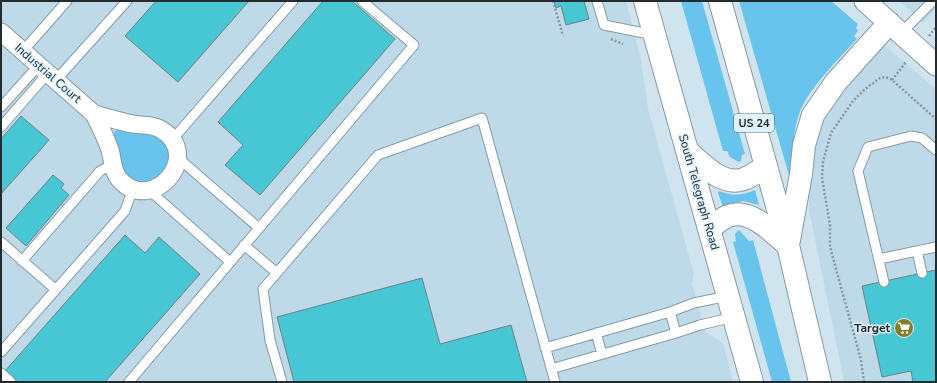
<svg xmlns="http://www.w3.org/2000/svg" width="937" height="383" font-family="'Nunito Sans',sans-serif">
<rect width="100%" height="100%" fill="#d0e4ef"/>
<path fill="#bed9e8" d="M1 1H626L641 60 648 109 694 274 692 284 706 332 723 343 733 382H1Z
M900 1H936V8L923 23Z
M884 45 936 89V382H844L809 210V154L827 109Z"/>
<path fill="#68c3ed" d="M681 1H702L745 154 742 155 741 161 739 162 730 157 727 151H723Z
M739 1H831L858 24 856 28 858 31 854 36 857 39C839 59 812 85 801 109 791 132 793 161 792 186Z
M120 129C131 130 143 130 153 135 189 150 155 200 128 176 118 167 116 149 113 137L115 131Z
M755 190 759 205 743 201 723 207 718 193 719 191C732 196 742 196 755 190Z
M739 230 749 241 753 240 791 382H772L733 242 736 241 735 234Z"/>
<path fill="#47c7d4" stroke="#6d8386" d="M156 1H249L178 82 125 36Z
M323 1H352L395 39 260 195 225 165 243 145 218 122Z
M554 1H584L589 19 566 25 561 6 556 8Z
M21 116 49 140 1 194V139Z
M53 175 64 184 61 188 69 195 26 246 6 228Z
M125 235 145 253 159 237 200 274 105 382H18L5 371Z
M936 270V382H913L911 371 882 377 862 286Z
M422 278 440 344 511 325 527 382H294L277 317Z"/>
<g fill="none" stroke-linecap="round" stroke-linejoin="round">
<g stroke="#879aa4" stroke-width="11">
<path id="service" d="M597 1 604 25 654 35
M901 33 933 1
M23 51 67 1
M56 80 127 1
M1 107 39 65
M1 127 48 73
M172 140 293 1
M177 157 259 228
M149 190 230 262
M1 242 55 289
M244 245 277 273
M917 251 922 273
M879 259 936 247
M22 261 100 171 112 165
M884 282 858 171 868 147 911 136 922 138 936 150
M670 312 676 333
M596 333 602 354
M545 348 670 312 694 303 728 296
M1 352 125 211 133 188
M551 369 676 333 700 325 734 317
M1 373 11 382
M129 382 414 45 362 1
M282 382 270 340 263 289 378 155 482 118 555 382"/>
</g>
<g stroke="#879aa4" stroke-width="19">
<path id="minor" d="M1 32 94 114
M94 114C107 117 120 122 133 124 143 126 153 124 162 130 204 157 151 216 119 179 112 170 113 160 110 150 106 138 100 126 94 114Z"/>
</g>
<g stroke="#879aa4" stroke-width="23">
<path id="tertiary" d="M865 1 936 65"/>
</g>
<g stroke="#879aa4" stroke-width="24">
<path id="trunk" d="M645 1 752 382
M720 1 788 245 820 382
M687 151C703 164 722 187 744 179 752 176 759 171 766 166
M709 229C715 224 721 219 728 216 750 207 773 233 788 245
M789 240 801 174 804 145 813 115 836 82 889 23"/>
</g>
<path stroke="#88979f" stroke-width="2.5" stroke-dasharray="2 2" stroke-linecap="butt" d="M553 1 563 36
M929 36 936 27
M611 39 623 44
M892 80 906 62
M864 382 861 360 830 247V225L822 178 823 162 831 133 853 101 865 89 880 78 886 77 892 80 936 119"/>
<use href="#service" stroke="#fff" stroke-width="9"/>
<use href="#minor" stroke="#fff" stroke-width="17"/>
<use href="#tertiary" stroke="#fff" stroke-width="21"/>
<use href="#trunk" stroke="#fff" stroke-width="22"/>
</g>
<defs>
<g id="supermarket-disc" transform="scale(1)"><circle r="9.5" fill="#837d24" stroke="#ddf2fc"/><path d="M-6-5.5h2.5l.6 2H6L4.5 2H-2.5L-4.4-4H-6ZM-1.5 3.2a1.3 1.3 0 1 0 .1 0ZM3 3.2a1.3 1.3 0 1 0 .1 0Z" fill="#fff"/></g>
</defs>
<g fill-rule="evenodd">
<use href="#supermarket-disc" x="904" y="328"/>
</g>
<g text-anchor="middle" stroke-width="3" stroke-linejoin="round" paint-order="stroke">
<rect fill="#ddf2fc" stroke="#5b676c" stroke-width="1" x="734" y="114" width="40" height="18" rx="3"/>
<g font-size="11" font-weight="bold" fill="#232b2f">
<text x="754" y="127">US 24</text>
</g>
<g font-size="12" fill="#232b2f" stroke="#ddf2fc">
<text transform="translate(48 73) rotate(41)" y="4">Industrial Court</text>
<text transform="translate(699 192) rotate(74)" y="4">South Telegraph Road</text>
</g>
<g font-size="12" font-weight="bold" fill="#232b2f" stroke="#ddf2fc" text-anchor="end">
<text x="890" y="332">Target</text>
</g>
</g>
<rect width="937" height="383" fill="none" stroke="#232b2f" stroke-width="4"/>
</svg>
